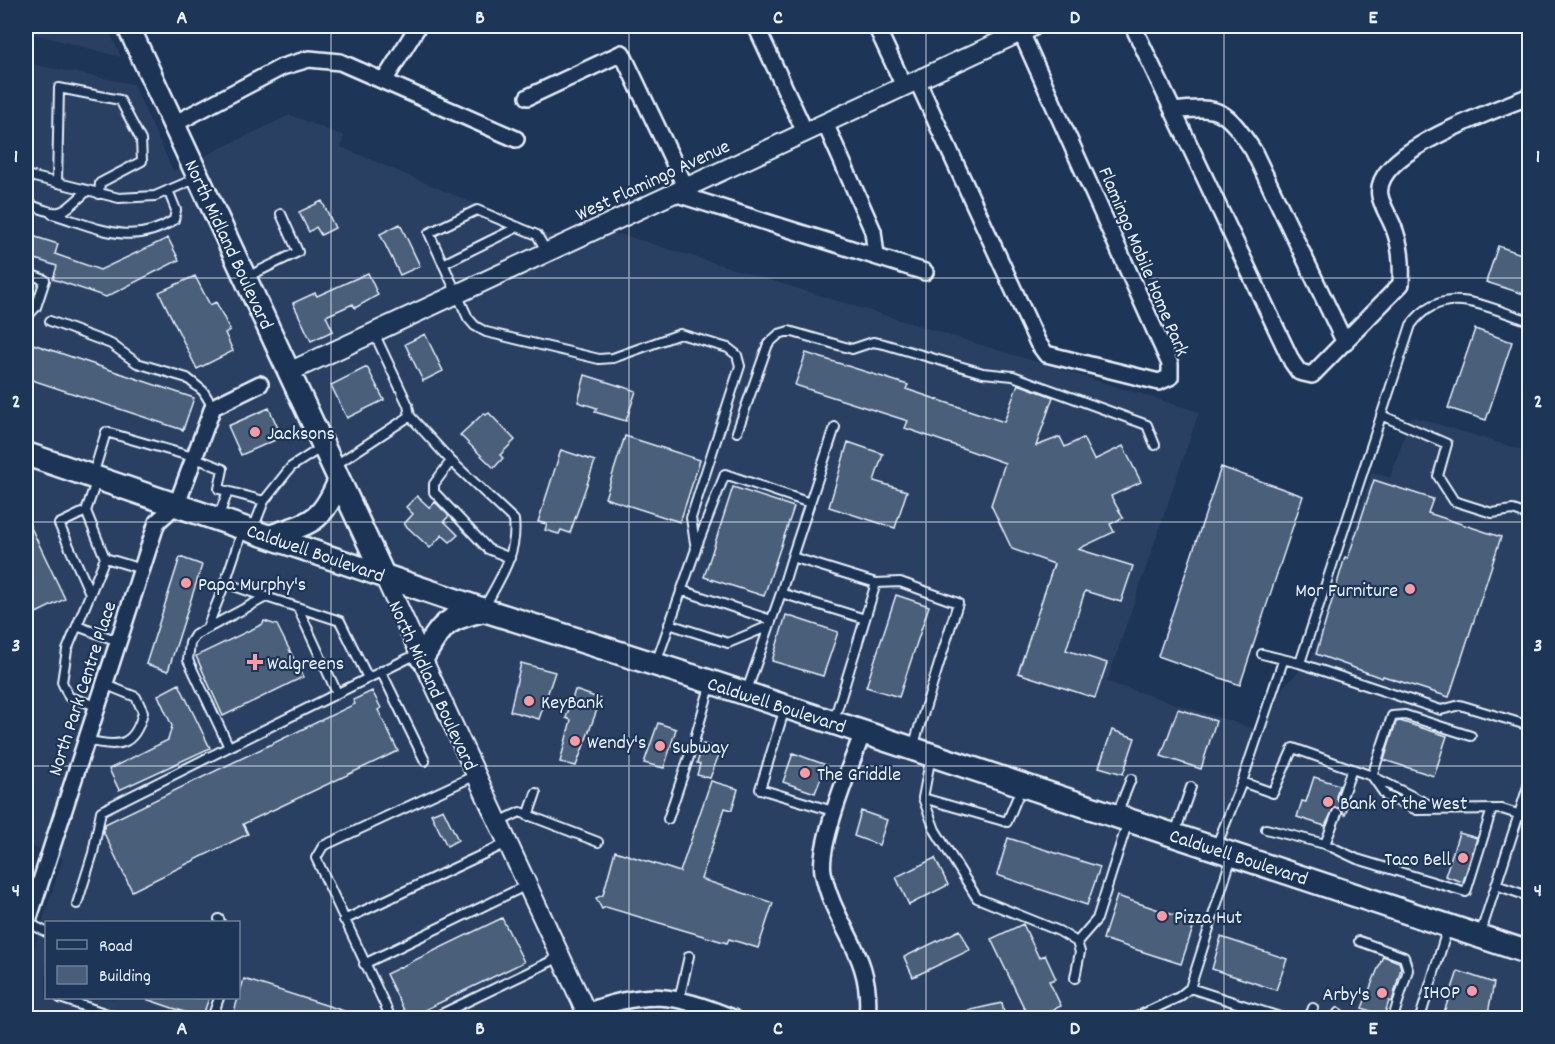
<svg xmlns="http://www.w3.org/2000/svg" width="1555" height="1044" font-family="Dekko,sans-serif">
<rect width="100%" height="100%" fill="#1d3557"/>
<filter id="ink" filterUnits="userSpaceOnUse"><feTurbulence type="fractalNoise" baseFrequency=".0167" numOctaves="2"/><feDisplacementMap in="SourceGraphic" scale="12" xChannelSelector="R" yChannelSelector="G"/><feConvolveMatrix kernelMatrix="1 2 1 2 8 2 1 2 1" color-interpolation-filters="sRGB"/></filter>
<g filter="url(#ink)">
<path fill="#2a4162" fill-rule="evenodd" d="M26 26H107L121 57 27 32Z
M26 63 133 84 173 171 290 115 344 136 341 147 546 234H620L1199 412 1107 682 1265 732 1283 687 1311 660 1372 472 1390 478 1411 416 1529 452V1018H26V974L63 858 26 844ZM46 922H238V998H46Z"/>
<path fill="#495e7a" stroke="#e8f1f8" stroke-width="1.5" d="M322 201 335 228 321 235 316 227 309 232 299 212Z
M400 224 420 266 400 275 380 234Z
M26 234 58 244 55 254 100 270 168 238 179 260 106 297 53 279 57 266 26 256Z
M1498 246 1530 257V296L1486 282Z
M368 273 378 295 355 308 353 304 326 316 333 331 311 341 293 303 315 293 317 296Z
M195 276 210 305 216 302 230 330 225 333 233 351 197 369 159 292Z
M1475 329 1512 342 1486 420 1448 408Z
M425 334 443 371 423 381 405 344Z
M33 344 194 398 183 430 26 378V364Z
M806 353 908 385 906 389 1004 422 1018 384 1053 397 1036 446 1060 437 1065 447 1083 438 1094 460 1123 446 1141 482 1111 496 1123 518 1110 524 1114 532 1078 549 1133 566 1121 602 1085 591 1066 650 1107 663 1095 698 1018 673 1054 564 1012 549 991 505 1005 463 905 428 908 421 795 385Z
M367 367 384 400 347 418 331 385Z
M585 375 636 391 626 421 595 412 597 408 578 402Z
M269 408 282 437 241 455 228 426Z
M484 413 486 415 489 413 515 440 500 455 503 458 494 468 460 435Z
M625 436 700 460 680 522 605 498Z
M848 442 883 454 874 481 907 491 895 528 829 507Z
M561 450 595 461 570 533 561 530 559 534 545 530 547 524 538 522Z
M1221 467 1303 496 1240 685 1158 656Z
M1374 480 1433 499 1428 513 1501 537 1449 697 1383 676 1382 678 1316 654 1345 557 1348 558Z
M733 487 794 507 764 596 704 577Z
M417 496 430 508 435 502 449 516 444 521 458 535 450 542 442 535 430 548 404 524 413 514 406 507Z
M26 517 65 599 26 618Z
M180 557 202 565 168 671 146 664Z
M896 595 929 606 899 697 866 687Z
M786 615 838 632 823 676 772 661Z
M264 621 277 625 303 677 223 716 196 656 263 624Z
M521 663 555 672 539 719 510 711Z
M179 684 210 748 119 790 109 769 168 740 172 726 158 695Z
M575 690 601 699 576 766 560 762 571 720 566 718Z
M372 691 381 708 378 710 398 751 243 824 248 834 132 891 103 831 105 824 355 704 353 700Z
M1178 709 1216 721 1201 769 1161 756Z
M1400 721 1447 736 1434 776 1384 760 1396 722Z
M658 723 676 729 664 768 644 763Z
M1112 730 1135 738 1123 774 1099 767Z
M703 744 721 749 710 778 697 775 700 764 697 763Z
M793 753 826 765 815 793 783 782Z
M1314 777 1339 785 1336 797 1339 802 1350 799 1345 815 1340 808H1334L1325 826 1297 817 1302 801 1306 802Z
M711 781 738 789 732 810 725 808 701 879 773 903 758 948 729 939 727 943 606 907 602 909 596 898 603 895 615 851 680 872Z
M443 809 458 840 447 846 431 814Z
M861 811 887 820 879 845 854 836Z
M1459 833 1477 838 1463 882 1445 876Z
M1008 838 1100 867 1087 905 997 875Z
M935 858 948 885 909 905 896 877Z
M1117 896 1195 922 1181 964 1103 939Z
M502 918 524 962 408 1018 386 974Z
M1023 924 1039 958 1045 955 1056 979 1049 981 1061 1006 1035 1018H1029L991 939Z
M960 930 970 950 913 977 904 957Z
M1221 937 1287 959 1276 990 1212 969Z
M1383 956 1399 962 1401 968 1392 1002 1389 1001 1384 1016 1362 1008Z
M1458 971 1494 983 1487 1018H1442Z
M244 979 360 1016 359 1018H232Z
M143 998H209L202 1018Z
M1002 1003 1005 1018H954L953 1014Z"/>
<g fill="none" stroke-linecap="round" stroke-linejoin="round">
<g stroke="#e8f1f8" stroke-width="12">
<path id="service" d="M26 175 119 198 155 196 197 178
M57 183 59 88 120 100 141 140 142 161 100 183 99 194
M26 203C62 217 58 217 87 191
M52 214C97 227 131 248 174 220L176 210 168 190
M547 252 537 235 477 210 429 233 468 318 475 326 486 332 599 359 613 358 680 334 728 348 737 355 740 366 691 518 696 549 656 663
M443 264 518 227
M26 273 45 280 36 307 26 318
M247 277 298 252 281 214
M50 321 111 344 137 363 187 378 203 391 213 407
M1381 415 1447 444 1438 476 1454 501 1492 513 1513 510 1530 516
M410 416 451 461 514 520C518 554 499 580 484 608
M835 427 792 557 876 583 900 582 958 603 913 747
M737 432 768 344 779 334 789 331 852 349 873 342 884 344 983 373 1013 376 1147 425 1155 445
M451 461 434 484V492L488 549 510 558
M334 466 410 416 408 405 374 333
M93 475 106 432 193 457 223 469 219 489 264 501 253 529
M97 479 86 511 105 558
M264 501 291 467 322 447
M86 511 59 524 90 593
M218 518 228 491
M243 529 225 583 266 597
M696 548 725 474 810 503
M681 590 771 620
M781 593 792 557
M298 608 337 693
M865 619 876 583
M669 624 728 643 769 626
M77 626 118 641
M207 628 225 583
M1262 654 1299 663 1441 710 1460 705 1530 726
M1300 663 1411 325C1443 281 1487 308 1530 321
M381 671 425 761
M368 678 340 621 266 597 195 635 190 643 188 660 229 747 419 653
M746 693 781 593 865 619 834 720
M97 706 69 697 62 682 67 650 105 558 142 569
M785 708 760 789 836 812
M87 740C118 748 135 747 143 712L136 697 104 684
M931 756 923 798 935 830 977 898 1059 931 1077 942 1080 952 1075 978
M1372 776 1386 796 1417 810 1502 809 1530 818
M1372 776 1392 716 1405 715 1471 736
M1242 782 1273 793 1293 748 1372 776 1436 808
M1342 797 1352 769
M923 798 1007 822 1022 786
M1117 814 1131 779
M528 816 536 793
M668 819 694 742 711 683
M499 822 520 812 598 842
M1266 829 1325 844 1357 859 1466 892 1492 809
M1175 833 1191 787
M1325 844 1337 813
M1216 847 1242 782 1283 661
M1496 885 1522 894
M77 904 93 853 101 811 229 747
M219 919 220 922
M344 920 507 843
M27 922 46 932
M1480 935 1530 780
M1359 941 1404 957 1408 970 1393 1018
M1077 942 1097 919 1128 821
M364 964 527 885
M1190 988 1232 856
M60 998 119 1018
M679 1000 689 956
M1338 1013 1344 1018
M212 1018 219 998
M391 1018 316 858 323 846 476 775
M433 1018 560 957
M1134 1018 1179 997 1190 988 1283 1018
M1309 1018 1313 1008
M1420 1018 1448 927"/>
</g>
<g stroke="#e8f1f8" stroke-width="20">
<path id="minor" d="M756 26 805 132
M876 26 904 86
M1133 26 1292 362 1299 372 1312 375 1401 284C1402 263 1401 245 1393 226 1389 216 1382 206 1380 196 1371 151 1497 110 1530 96
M917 80 1038 343 1046 354 1159 382 1170 377V364L1021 32
M384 81 418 26
M528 97 622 53 686 188
M1173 111C1222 105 1226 111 1253 150L1345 343
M825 123 873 231 876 256
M174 124 282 67 309 59 340 62 516 139
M674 193 925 272
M863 732C852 762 818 843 823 872 834 929 874 953 867 1018
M26 927 157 522 177 504 213 407 260 384
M586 1012C645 990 675 993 733 1018"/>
</g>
<g stroke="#e8f1f8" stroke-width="22">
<path id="tertiary" d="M289 372 1034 26
M383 574 589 1018"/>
</g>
<g stroke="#e8f1f8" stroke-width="26">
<path id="secondary" d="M128 26 383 574
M271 536C312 522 321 523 339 481"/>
</g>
<g stroke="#e8f1f8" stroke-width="27">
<path id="primary" d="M26 454 484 610 711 682 1530 953
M422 658C443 624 444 619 484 610"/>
</g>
<use href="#service" stroke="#1d3557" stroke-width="8"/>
<use href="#minor" stroke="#1d3557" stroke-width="15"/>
<use href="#tertiary" stroke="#1d3557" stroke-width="18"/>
<use href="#secondary" stroke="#1d3557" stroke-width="21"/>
<use href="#primary" stroke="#1d3557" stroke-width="22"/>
</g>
</g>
<path fill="none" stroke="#e8f1f8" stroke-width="1.5" stroke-opacity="0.55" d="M331 26V1018M629 26V1018M926 26V1018M1224 26V1018M26 278H1530M26 522H1530M26 766H1530"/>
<g fill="#ff9aa2" stroke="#1d3557" stroke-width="2">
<circle cx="255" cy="432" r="6"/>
<circle cx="186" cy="583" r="6"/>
<circle cx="1410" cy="589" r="6"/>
<path d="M252 653h6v6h6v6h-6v6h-6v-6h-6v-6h6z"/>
<circle cx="529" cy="701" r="6"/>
<circle cx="575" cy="741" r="6"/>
<circle cx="660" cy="746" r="6"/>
<circle cx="805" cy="773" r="6"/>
<circle cx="1328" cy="802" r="6"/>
<circle cx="1463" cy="858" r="6"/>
<circle cx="1162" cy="916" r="6"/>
<circle cx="1472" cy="991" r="6"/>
<circle cx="1382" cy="993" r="6"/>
</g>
<g text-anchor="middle" stroke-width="4.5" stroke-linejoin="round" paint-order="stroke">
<g font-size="20" fill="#e8f1f8" stroke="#1d3557">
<text transform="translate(652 179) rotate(-25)" y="7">West Flamingo Avenue</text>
<text transform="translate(230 244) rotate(65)" y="7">North Midland Boulevard</text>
<text transform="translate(1145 261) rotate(67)" y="7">Flamingo Mobile Home Park</text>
<text transform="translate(316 552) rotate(19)" y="7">Caldwell Boulevard</text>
<text transform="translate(434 685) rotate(65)" y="7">North Midland Boulevard</text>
<text transform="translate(81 688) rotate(-72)" y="7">North Park Centre Place</text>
<text transform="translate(777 704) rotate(18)" y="7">Caldwell Boulevard</text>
<text transform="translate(1239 856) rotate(18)" y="7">Caldwell Boulevard</text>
</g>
<g font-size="20" fill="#e8f1f8" stroke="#1d3557" text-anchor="start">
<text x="267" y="439">Jacksons</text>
<text x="198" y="590">Papa Murphy's</text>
<text x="1398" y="596" text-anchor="end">Mor Furniture</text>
<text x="267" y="669">Walgreens</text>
<text x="541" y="708">KeyBank</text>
<text x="587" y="748">Wendy's</text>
<text x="672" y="753">Subway</text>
<text x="817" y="780">The Griddle</text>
<text x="1340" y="809">Bank of the West</text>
<text x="1451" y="865" text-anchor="end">Taco Bell</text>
<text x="1174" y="923">Pizza Hut</text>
<text x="1460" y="998" text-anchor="end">IHOP</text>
<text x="1370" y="1000" text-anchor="end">Arby's</text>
</g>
</g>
<rect width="1555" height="1044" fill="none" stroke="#1d3557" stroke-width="66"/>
<rect x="45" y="921" width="195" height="78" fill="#1d3557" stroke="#6e8097" stroke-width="1.5"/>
<rect x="57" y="940" width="30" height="9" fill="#1d3557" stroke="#6e8097" stroke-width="1.5"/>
<text x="99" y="951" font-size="18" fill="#e8f1f8">Road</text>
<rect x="57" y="966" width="30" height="18" fill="#495e7a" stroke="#6e8097" stroke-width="1.5"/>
<text x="99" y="981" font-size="18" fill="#e8f1f8">Building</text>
<rect x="33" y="33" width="1489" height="978" fill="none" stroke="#e8f1f8" stroke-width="2"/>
<g font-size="20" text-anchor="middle" font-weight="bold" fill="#e8f1f8">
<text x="182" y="23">A</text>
<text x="480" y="23">B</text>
<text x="778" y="23">C</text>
<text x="1075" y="23">D</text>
<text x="1373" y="23">E</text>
<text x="16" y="162">1</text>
<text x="1538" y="162">1</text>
<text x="16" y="407">2</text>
<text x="1538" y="407">2</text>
<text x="16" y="651">3</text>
<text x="1538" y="651">3</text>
<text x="16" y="896">4</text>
<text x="1538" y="896">4</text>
<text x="182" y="1034">A</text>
<text x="480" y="1034">B</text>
<text x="778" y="1034">C</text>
<text x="1075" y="1034">D</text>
<text x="1373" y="1034">E</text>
</g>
</svg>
